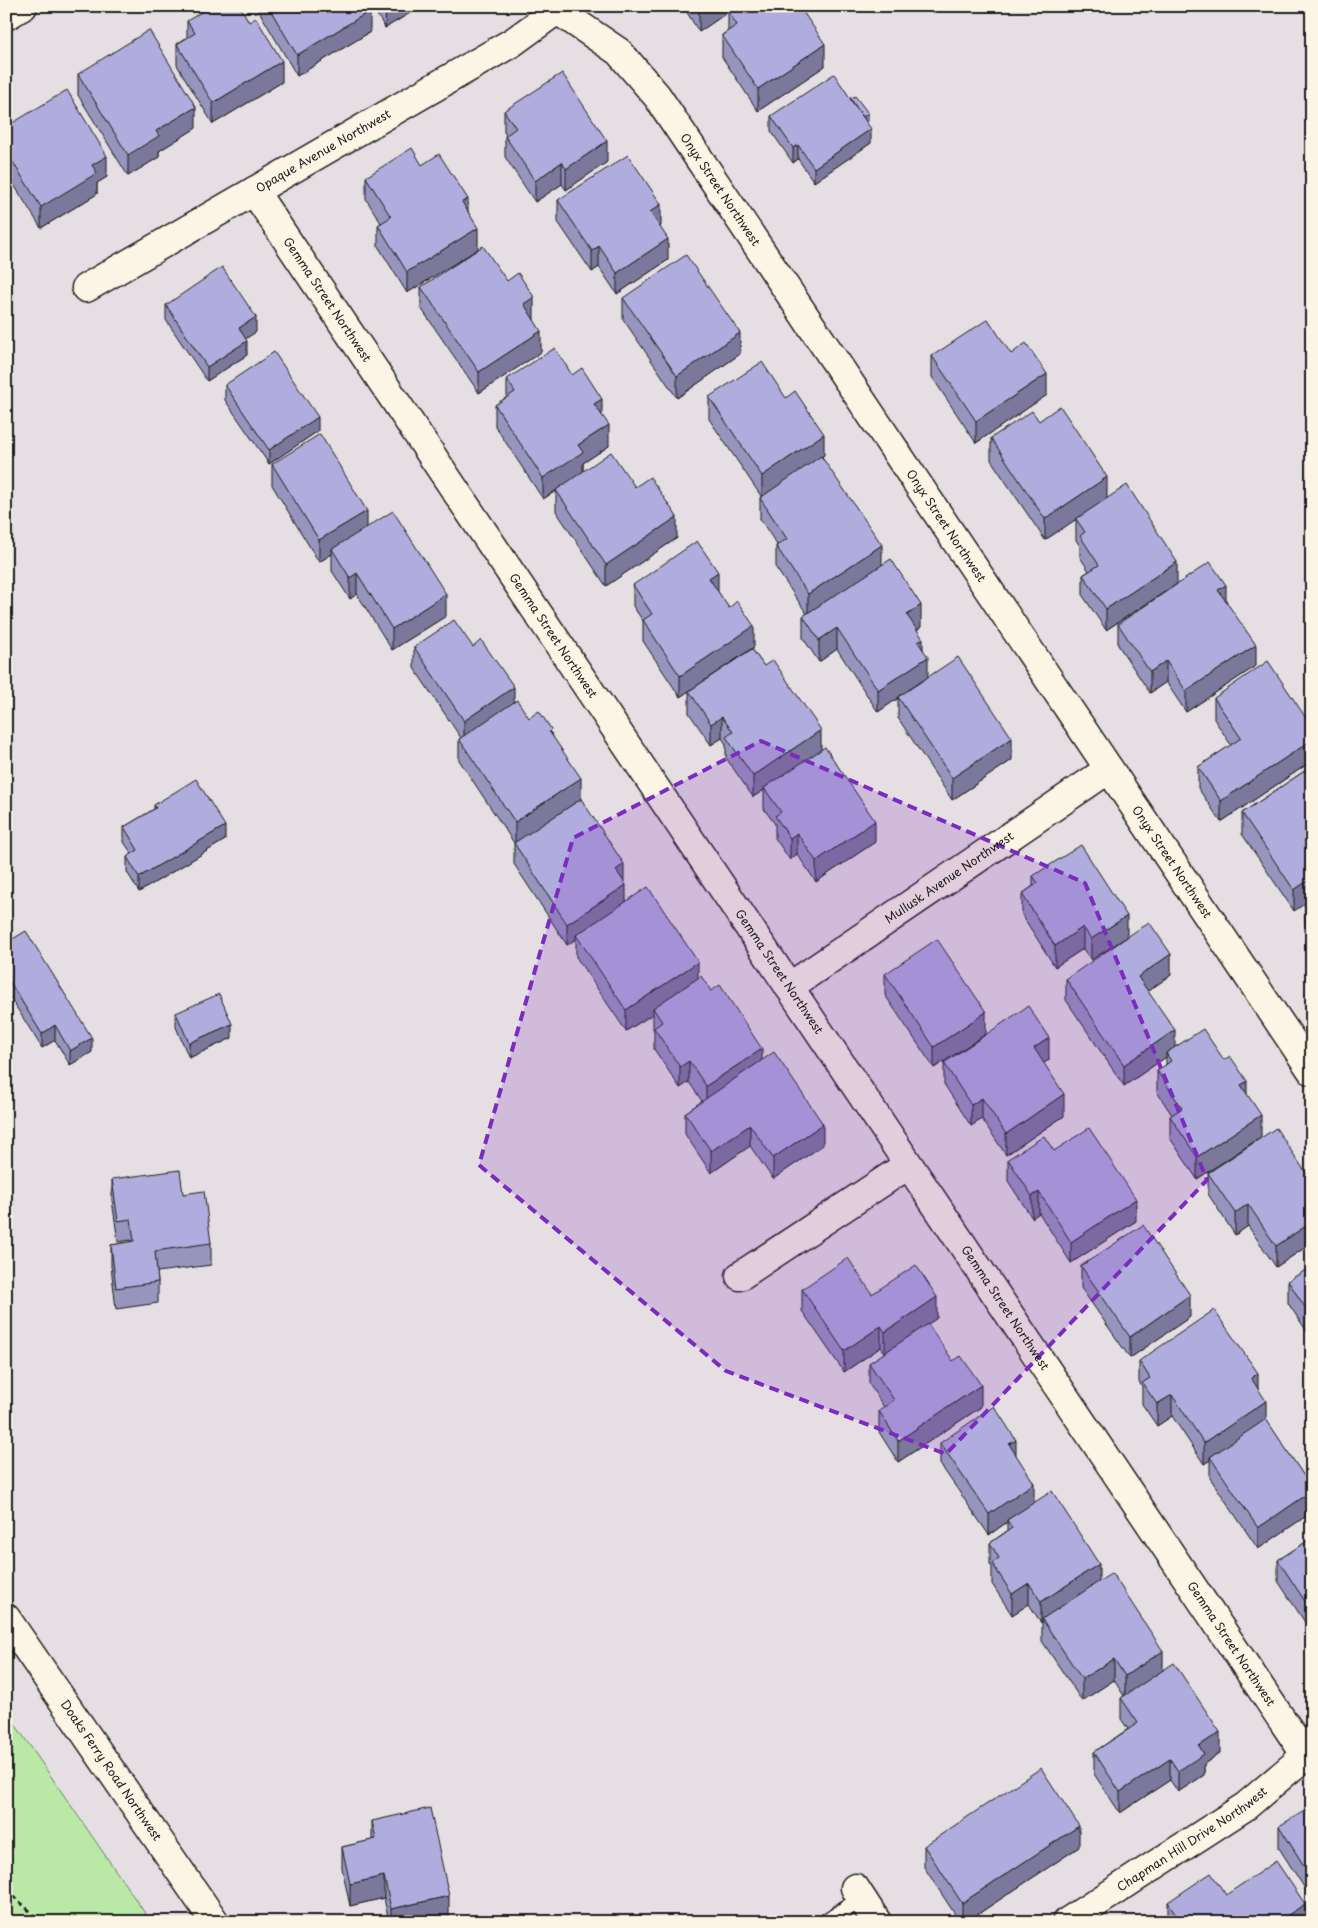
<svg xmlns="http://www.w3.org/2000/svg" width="1318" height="1928" font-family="'Playpen Sans',sans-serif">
<rect width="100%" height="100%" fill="#e5dfe3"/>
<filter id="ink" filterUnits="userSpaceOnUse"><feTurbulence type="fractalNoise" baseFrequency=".02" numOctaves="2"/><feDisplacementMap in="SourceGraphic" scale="10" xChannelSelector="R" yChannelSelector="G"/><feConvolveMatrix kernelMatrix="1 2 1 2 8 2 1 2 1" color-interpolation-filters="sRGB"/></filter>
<g filter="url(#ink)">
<path fill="#bae8a6" stroke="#6b8261" d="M6 1711 151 1922H6Z"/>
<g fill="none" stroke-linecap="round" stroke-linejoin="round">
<g stroke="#1c1c1c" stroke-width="20">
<path id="service" d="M827 1922 862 1898"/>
</g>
<g stroke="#1c1c1c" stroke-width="31">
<g id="minor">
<path id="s1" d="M554 6 557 10 619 52 657 96 1312 1071"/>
<path id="s2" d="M254 191 1305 1754"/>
<path id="s3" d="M86 288 513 42 557 10"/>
<path id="s4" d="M789 987 1109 769"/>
<path d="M740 1276 908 1165"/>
<path d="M855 1888 877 1922"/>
<path id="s5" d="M1067 1922 1246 1806 1312 1750"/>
</g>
</g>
<g stroke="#1c1c1c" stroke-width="31">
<g id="secondary">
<path d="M6 16 23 6"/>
<path id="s6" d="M6 1618 215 1922"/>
</g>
</g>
<path stroke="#1c1c1c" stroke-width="3" stroke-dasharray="5 4" stroke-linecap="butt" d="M6 1890 31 1912 39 1922"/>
<use href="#service" stroke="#fcf5e5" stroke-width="16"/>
<use href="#minor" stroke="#fcf5e5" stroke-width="28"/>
<use href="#secondary" stroke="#fcf5e5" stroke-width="28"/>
</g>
<path fill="#9794be" stroke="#1c1c1c" d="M256 6H367L370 32 297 76Z
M372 6H415V10L385 28Z
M683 6H799L825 66 758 111 722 57V35L728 31V12L699 32Z
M218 9 249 22 282 82 213 124 177 65V44L187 37V21Z
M78 74 196 128 159 151V157L128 176 78 95Z
M850 99 868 121 866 122 871 143 814 182 798 159 793 163 771 131V116Z
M504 111 607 162 566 190 562 184 535 202 505 157V136L506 135 504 132Z
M6 127 107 177 97 183V194L41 228 6 172Z
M366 177 468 211 478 249 407 293 378 246V225L381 223 366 199Z
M558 200 661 226 659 227 668 260 617 294 599 267 592 272 558 222Z
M507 281 534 319 541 352 479 393 421 308V287Z
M623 298 740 354 677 398 623 319Z
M166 305 256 332 245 338 247 355 207 381 166 320Z
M1011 354 1047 395 976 443 932 377V356Z
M572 375 602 415 609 446 583 463V472L635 487 677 538 606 586 556 511V491L543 499 495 426V405L507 397V379Z
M225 385 318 431 269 464 225 400Z
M709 397 824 455 822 457 882 565 921 627 917 630 923 649 928 677 1012 760 952 800 898 718V698L878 712 837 649 819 662 803 638V616L807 614 776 568V546L777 545 760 519V498L761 496 709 419Z
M1039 421 1107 498 1177 584 1106 630 1083 596V575L1089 571 1080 557V546L1076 540V519L1045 540 991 460V438Z
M272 464 367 527 446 616 392 650 357 594 350 599 332 571V554L319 562 272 485Z
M633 585 718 592 754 647 752 649 821 749 875 842 816 882 797 854 790 860 775 838V824L764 809V790L753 797 726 758V744L722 738 711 745 689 713V691L715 673 680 697 643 641V621L633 606Z
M1226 600 1256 666 1186 712 1166 682 1150 693 1118 645V624Z
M414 647H473L514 702 529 718 551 733 581 799 624 883 626 902 711 991 823 1145 773 1179 750 1146 711 1173 685 1134V1113L702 1101 689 1082 680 1088 654 1049V1031L653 1029V1014L626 1031 576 957V939L567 945 514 864V843L459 760V739L461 738 414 668Z
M1214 698 1312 727V761L1221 822 1198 788V767L1231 745 1214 719Z
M1312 766 1294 911 1242 834V813Z
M154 805 225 840 139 892 127 872V857L132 854 124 842V827L154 809Z
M1033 876 1127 937 1091 960 1083 949 1055 967 1022 915V894L1033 886Z
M1312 900V935L1305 925V904Z
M6 943 92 1052 70 1065 55 1040 42 1048 8 994V988L6 986Z
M885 974 986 1034 934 1068 885 995Z
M1171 975 1148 991 1175 1048 1247 1095 1261 1137 1197 1179 1170 1138V1116L1172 1115 1157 1092V1071L1166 1065V1057L1124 1086 1066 1000V979Z
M176 1013 232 1038 189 1058 176 1027Z
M1049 1060 1043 1063 1064 1116 1006 1155 982 1119 971 1126 944 1084V1063Z
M1054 1151 1136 1221 1071 1263 1039 1213 1032 1218 1008 1181V1159Z
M1208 1173 1312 1182V1243L1276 1267 1248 1226 1235 1235 1208 1194Z
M112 1179 183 1194 211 1243V1265L157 1272 158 1282V1303L116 1309 111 1266V1245L132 1242 131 1240 118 1242 112 1200Z
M1312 1245V1339L1288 1303V1281L1308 1269V1248Z
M1081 1266 1190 1317 1130 1358 1081 1288Z
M802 1289 872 1294 937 1318 928 1324 981 1407 898 1462 879 1432V1411L884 1407 869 1384V1363L885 1353 881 1347 844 1372 802 1311Z
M1139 1361 1258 1388 1266 1420 1312 1488V1512L1258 1549 1210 1478V1460L1204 1464 1172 1416 1157 1426 1142 1404V1387L1139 1382Z
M940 1443 1016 1456 1034 1502 1099 1582 1163 1669 1220 1753 1204 1764V1775L1178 1792 1170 1780 1120 1813 1094 1774V1752L1128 1729 1121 1719V1698L1124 1696 1114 1680 1082 1701 1042 1641V1622L1041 1623 1029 1604 1012 1615 992 1584V1567L990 1564V1543L1007 1531V1522L989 1535 940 1464Z
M1312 1538V1633L1278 1581V1560Z
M1312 1814 1311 1898 1279 1848V1826Z
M372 1821 449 1918 430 1922H389L384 1898 350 1906 342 1868V1847L372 1840Z
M924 1846 1079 1847 966 1922H960L924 1867Z
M1226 1895 1305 1922H1168V1902Z"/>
<path fill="#7b789b" stroke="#1c1c1c" d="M386 6H415V10L385 28Z
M705 6H737L699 32V10Z
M370 11V32L297 76V55Z
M825 44V66L758 111V89Z
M282 61V82L213 124V103Z
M196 107V128L159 151V157L128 176V155L156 131Z
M868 113V121L861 126V118Z
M871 129V143L814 182V168Z
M607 141V162L566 190V169Z
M798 145V159L793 163V148Z
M107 156V177L97 183V194L41 228V207L92 165Z
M562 162V184L535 202V181Z
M468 199V220L462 202Z
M661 204V226L650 233V212Z
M478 228V249L407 293V272Z
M668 239V260L617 294V273Z
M599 246V267L592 272V251Z
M534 297V319L524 325V304Z
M256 317V332L239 343V328Z
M541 331V352L479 393V372Z
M740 333V354L677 398V376Z
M247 341V355L207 381V367Z
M1047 374V395L976 443V421Z
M602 399V420L594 404Z
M318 417V431L269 464V450Z
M609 425V446L583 463V473L543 499V478L578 445Z
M824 434V455L762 497V476Z
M1107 477V499L1045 540V519Z
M367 511V532L332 549V554L319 562V540Z
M677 517V538L606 586V565Z
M882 545V566L808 615V594Z
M1177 562V584L1106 630V609Z
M718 572V593L709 578Z
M357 573V594L350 599V578Z
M1226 585V606L1218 590Z
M446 594V616L392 650V629Z
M921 605V627L907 636V615Z
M754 626V647L680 697V676Z
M837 628V649L819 662V640Z
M923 639V660L918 642Z
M1256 645V666L1186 712V691Z
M928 657V678L878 712V690Z
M1166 661V682L1150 693V672Z
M514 687V709L464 742V721Z
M722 717V738L711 745V724Z
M821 730V751L764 788V790L753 797V776Z
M1012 738V760L952 800V778Z
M1312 740V761L1221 822V801Z
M581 778V799L515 844V822Z
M875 821V842L816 882V861Z
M225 826V840L139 892V877Z
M797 833V854L790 860V838Z
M624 864V886L616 870Z
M1312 878V899L1294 911V890Z
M626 885V906L576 935V939L567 945V924Z
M1127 916V937L1091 960V939Z
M1083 927V949L1055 967V946Z
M1171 954V975L1138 998V977Z
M698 962V983L653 1008V1014L626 1031V1010Z
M986 1012V1034L934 1068V1047Z
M232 1024V1038L189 1058V1043Z
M55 1025V1040L42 1048V1034Z
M1175 1030V1051L1166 1053V1057L1124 1086V1065Z
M92 1038V1052L70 1065V1051Z
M1049 1038V1060L1034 1069V1048Z
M762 1049V1070L706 1108V1086Z
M689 1061V1082L680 1088V1067Z
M1247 1081V1103L1241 1085Z
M1064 1094V1116L1006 1155V1134Z
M982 1098V1119L971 1126V1105Z
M1261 1115V1137L1197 1179V1157Z
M823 1124V1145L773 1179V1158Z
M750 1125V1146L711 1173V1151Z
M1039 1192V1213L1032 1218V1196Z
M1136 1199V1221L1071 1263V1242Z
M1248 1204V1226L1235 1235V1213Z
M1312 1222V1243L1276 1267V1246Z
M1190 1295V1317L1130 1358V1337Z
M937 1297V1318L885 1354V1332Z
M881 1326V1347L844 1372V1351Z
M1258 1373V1395L1251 1378Z
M981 1385V1407L898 1462V1441Z
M1172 1395V1416L1157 1426V1404Z
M1266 1401V1422L1210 1457V1460L1204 1464V1443Z
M1016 1440V1461L1009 1444Z
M1034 1483V1504L1007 1520V1522L989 1535V1514Z
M1312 1491V1512L1258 1549V1528Z
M1099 1564V1585L1042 1619V1622L1041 1623V1602Z
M1029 1583V1604L1012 1615V1594Z
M1163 1651V1672L1125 1697V1676Z
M1114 1659V1680L1082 1701V1679Z
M1220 1732V1753L1204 1764V1775L1178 1792V1771L1199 1746Z
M1170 1759V1780L1120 1813V1792Z
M1079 1826V1847L966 1922H962V1903Z
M384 1876V1898L350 1906V1884Z
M1312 1876V1897L1311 1898V1877Z
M449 1896V1918L430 1922H391V1909Z
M1305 1904V1922H1277Z"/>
<path fill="#b0acdd" stroke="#1c1c1c" d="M211 6H216L218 9 222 6H240L249 22 256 18 282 61 213 103 177 44 195 33 187 21Z
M268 6H367L370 11 297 55Z
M697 6H705L699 10Z
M735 6H799L825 44 758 89 722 35 737 25 728 11Z
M149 30 196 107 156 131 159 136 128 155 78 74Z
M562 73 607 141 566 169 562 162 535 181 505 136 516 128 504 111Z
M834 74 871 129 814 168 798 145 793 148 771 116Z
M67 90 107 156 92 165 97 173 41 207 6 151V127Z
M855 96 868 113 863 117 850 99Z
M412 148 422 165 439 154 468 199 462 202 478 228 407 272 378 225 391 217 366 177Z
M628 155 661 204 650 212 668 239 617 273 599 246 592 251 558 200Z
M483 246 507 281 518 273 534 297 524 304 541 331 479 372 421 287Z
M686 255 740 333 677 376 623 298Z
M222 267 256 317 239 328 247 341 207 367 166 305Z
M988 319 1011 354 1026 343 1047 374 976 421 932 356Z
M555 348 572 375 582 368 602 399 594 404 609 425 578 445 583 452 543 478 495 405 515 392 507 379Z
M274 352 318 417 269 450 225 385Z
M762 362 786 398 795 391 824 434 762 476 709 397Z
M1060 406 1107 477 1045 519 991 438 1032 411 1039 421Z
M320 434 367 511 319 540 272 464Z
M611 452 635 487 650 477 677 517 606 565 556 490Z
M821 456 882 545 808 594 776 546 787 539 760 498Z
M1127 485 1177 562 1106 609 1083 575 1099 565 1080 536 1085 532 1076 519Z
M393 511 446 594 392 629 357 573 350 578 332 549Z
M697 541 718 572 709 578 729 608 737 601 754 626 680 676 643 620 652 614 633 585Z
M891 559 921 605 907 615 923 639 918 642 928 657 878 690 837 628 819 640 803 616Z
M1210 562 1226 585 1218 590 1256 645 1186 691 1166 661 1150 672 1118 624Z
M454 620 473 647 481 640 514 687 464 721 414 647Z
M752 649 764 666 773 660 821 730 753 776 726 737 733 732 722 717 711 724 689 691Z
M958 657 1012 738 952 778 898 697Z
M1268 661 1312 727V740L1221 801 1198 767 1241 738 1214 698Z
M517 700 529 718 539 711 551 729 549 731 581 778 515 822 459 739Z
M825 747 875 821 816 861 797 833 790 838 775 816 781 812 764 788Z
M1312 766V878L1294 890 1242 813Z
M196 779 225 826 139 877 127 857 138 850 124 827 156 808 154 805Z
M581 799 624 864 616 870 626 885 567 924 514 843Z
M1081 845 1127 916 1091 939 1083 927 1055 946 1022 894 1038 883 1033 876Z
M648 887 698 962 626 1010 576 935Z
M1312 900V914L1305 904Z
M1149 922 1171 954 1138 977 1175 1030 1124 1065 1066 979Z
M26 931 92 1038 70 1051 55 1025 42 1034 8 979 10 978 6 971V943Z
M937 939 986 1012 934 1047 885 974Z
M701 976 711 991 720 985 762 1049 706 1086 689 1061 680 1067 654 1028 662 1022 653 1008Z
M219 994 232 1024 189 1043 176 1013Z
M1028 1006 1049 1038 1034 1048 1064 1094 1006 1134 982 1098 971 1105 944 1063Z
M1203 1029 1224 1060 1230 1056 1247 1081 1241 1085 1261 1115 1197 1157 1170 1116 1182 1108 1157 1071 1171 1061 1166 1053Z
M774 1052 823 1124 773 1158 750 1125 711 1151 685 1113Z
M1089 1128 1136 1199 1071 1242 1039 1192 1032 1196 1008 1159 1044 1136 1054 1151Z
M1276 1128 1312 1182V1222L1276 1246 1248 1204 1235 1213 1208 1173Z
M180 1170 183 1194 204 1191 211 1243 155 1251 158 1282 116 1288 111 1245 134 1241 131 1219 118 1221 112 1179Z
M1143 1225 1190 1295 1130 1337 1081 1266Z
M1312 1245V1254L1308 1248Z
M848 1258 872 1294 916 1265 937 1297 885 1332 881 1326 844 1351 802 1289Z
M1312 1266V1318L1288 1281Z
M1214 1310 1258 1373 1251 1378 1266 1401 1204 1443 1172 1395 1157 1404 1142 1383 1150 1378 1139 1361Z
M928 1324 953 1361 961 1356 981 1385 898 1441 879 1411 894 1400 869 1363Z
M994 1406 1016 1440 1009 1444 1034 1483 989 1514 940 1443Z
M1266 1419 1312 1488V1491L1258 1528 1210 1457Z
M1052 1491 1099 1564 1041 1602 1029 1583 1012 1594 992 1563 999 1558 990 1543 1012 1528 1007 1520Z
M1312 1538V1612L1278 1560Z
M1112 1573 1163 1651 1125 1676 1114 1659 1082 1679 1042 1619Z
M1174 1663 1220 1732 1199 1746 1204 1754 1178 1771 1170 1759 1120 1792 1094 1752 1138 1723 1121 1698Z
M1041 1768 1079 1826 962 1903 924 1846Z
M430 1808 449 1896 391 1909 384 1876 350 1884 342 1847 376 1839 372 1821Z
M1306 1810 1310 1816 1312 1814V1876L1311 1877 1279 1826Z
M1276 1861 1305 1904 1277 1922H1181L1168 1902 1211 1873 1226 1895Z"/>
</g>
<path fill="#7b2cbf" fill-opacity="0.2" stroke="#7b2cbf" stroke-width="4" stroke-dasharray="10 6" stroke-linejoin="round" d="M761 741 1085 883 1207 1180 946 1454 726 1371 479 1165 573 838Z"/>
<g text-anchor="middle" stroke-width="5" stroke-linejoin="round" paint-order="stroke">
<g font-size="12" fill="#1c1c1c" stroke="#fcf5e5">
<text dy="4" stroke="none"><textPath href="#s3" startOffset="274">Opaque Avenue Northwest</textPath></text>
<text dy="4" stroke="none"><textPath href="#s1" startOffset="251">Onyx Street Northwest</textPath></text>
<text dy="4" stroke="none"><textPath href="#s2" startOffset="131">Gemma Street Northwest</textPath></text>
<text dy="4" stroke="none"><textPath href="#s1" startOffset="656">Onyx Street Northwest</textPath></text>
<text dy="4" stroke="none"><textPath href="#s2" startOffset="536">Gemma Street Northwest</textPath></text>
<text dy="4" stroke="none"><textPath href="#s1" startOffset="1061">Onyx Street Northwest</textPath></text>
<text dy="4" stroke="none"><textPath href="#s4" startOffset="194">Mullusk Avenue Northwest</textPath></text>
<text dy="4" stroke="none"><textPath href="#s2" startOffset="941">Gemma Street Northwest</textPath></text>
<text dy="4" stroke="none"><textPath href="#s2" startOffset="1346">Gemma Street Northwest</textPath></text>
<text dy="4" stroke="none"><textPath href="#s2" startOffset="1751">Gemma Street Northwest</textPath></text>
<text dy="4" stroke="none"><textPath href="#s6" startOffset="185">Doaks Ferry Road Northwest</textPath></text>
<text dy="4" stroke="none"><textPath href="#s5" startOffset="150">Chapman Hill Drive Northwest</textPath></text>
</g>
</g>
<rect width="1318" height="1928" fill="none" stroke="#fcf5e5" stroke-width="25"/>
<rect x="12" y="12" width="1293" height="1903" fill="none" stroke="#1c1c1c" stroke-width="2" filter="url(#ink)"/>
</svg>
